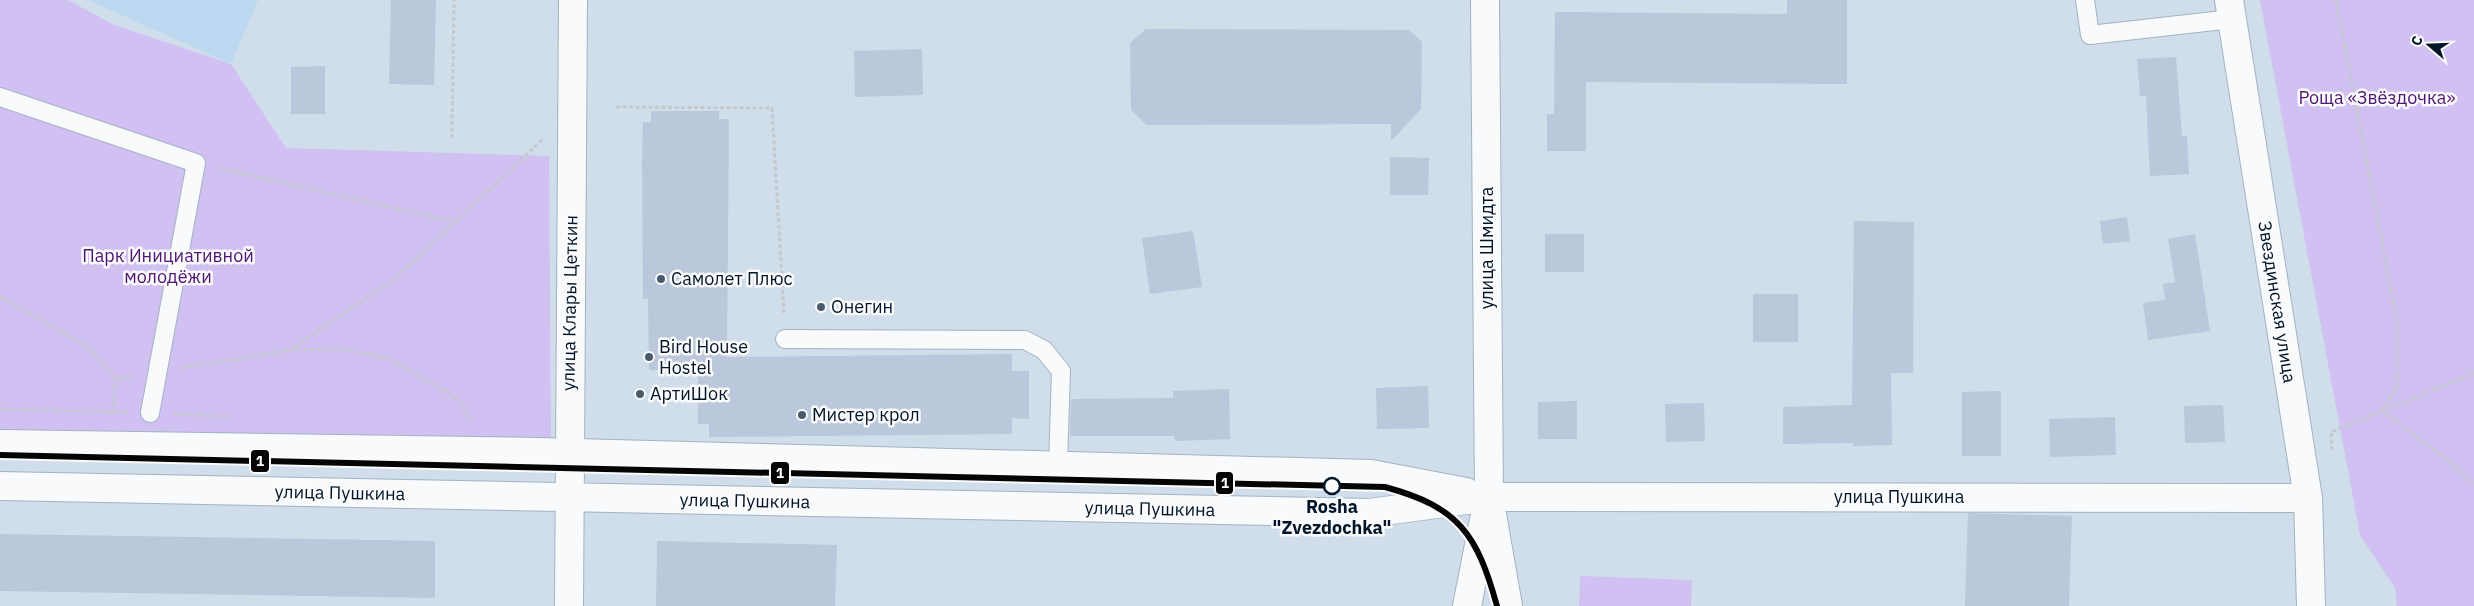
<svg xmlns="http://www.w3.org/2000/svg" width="2474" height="606" font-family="'IBM Plex Sans',sans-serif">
<rect width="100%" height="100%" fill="#d0ddea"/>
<path fill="#bdd9f2" d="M88 0H258L231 64Z"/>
<path fill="#d1c1f2" d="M0 0H68L114 25 231 64 286 148 549 156 551 439 0 433Z
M2260 0H2474V606H2397L2395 588 2360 535Z
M1580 576 1692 580 1691 606H1579Z"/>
<path fill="#bbc7da" d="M391 0H436L434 85 389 84Z
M1787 0H1847V84L1586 82V151H1547V114H1554L1555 12 1787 14Z
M1146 29 1409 30 1422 42 1421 109 1391 141V124L1146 125 1131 110 1130 43Z
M922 49 923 95 855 97 854 51Z
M2176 57 2182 136H2187L2189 174 2150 176 2146 96H2140L2137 59Z
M325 66V114H291V67Z
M651 111H719V119H729L727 357 1012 354V371H1029V419L1012 418V434L709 437V424H698V370H649L648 299H643L642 162 643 122H651Z
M1390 157 1429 158 1428 195H1390Z
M2127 217 2130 241 2103 244 2100 221Z
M1854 221 1914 222 1913 373H1891L1892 445 1853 446V443L1783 444V407L1852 405Z
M1193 231 1202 287 1150 294 1142 238Z
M1545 234H1584V272H1545Z
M2195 234 2210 331 2148 340 2143 303 2165 300 2163 284 2175 282 2168 239Z
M1753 294H1798V342H1753Z
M1428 386 1429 428 1377 429 1376 388Z
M1229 389 1230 439 1175 441 1174 436H1070L1071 399 1173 398V391Z
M2001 391V456H1962V392Z
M1577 401V439H1538V402Z
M1704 403 1705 441 1666 442 1665 404Z
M2223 405 2225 442 2185 443 2184 406Z
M2115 417 2116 455 2050 457 2049 419Z
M1968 513 2072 516 2069 606H1965Z
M0 534 435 541V598L0 591Z
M657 541 837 545 835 606H656Z"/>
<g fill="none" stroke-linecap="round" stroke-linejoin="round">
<g stroke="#a2b3c2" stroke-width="20">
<path id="lane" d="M2085 0 2090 35 2232 19
M0 97 196 163 150 413
M785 339 1025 340 1044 350 1061 371 1058 466"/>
</g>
<g stroke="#a2b3c2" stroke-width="30">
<path id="street" d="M2229 0 2308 498 2311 606
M0 444 538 452 1371 474 1466 492
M0 486 1369 513 1489 497 2308 498
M569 606 573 0"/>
</g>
<g stroke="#a2b3c2" stroke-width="30">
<path id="secondary" d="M1485 0 1489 497 1508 606
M1467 606 1486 510"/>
</g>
<path stroke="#c5c9cd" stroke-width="3" stroke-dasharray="4 2.5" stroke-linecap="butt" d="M2336 0 2397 322V388L2382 411
M616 107 772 108 784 315
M452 138 454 0
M219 168 456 222
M0 297 87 346 116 379 112 418
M290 350 342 349 388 358 453 396 462 405 473 422
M181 368 290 350 395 279 543 139
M116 379 133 376
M0 409 128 412
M2383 411 2474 373
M174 414 233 417
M2332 450 2331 432 2382 411 2446 459 2474 484"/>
<use href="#lane" stroke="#f8fafc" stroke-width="18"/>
<use href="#street" stroke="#f8fafc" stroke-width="28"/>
<use href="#secondary" stroke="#f8fafc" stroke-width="28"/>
<g stroke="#fbfbfb" stroke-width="10">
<path id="tram-1" d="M0 455 1385 487C1459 507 1477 534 1497 606"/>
</g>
<use href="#tram-1" stroke="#050505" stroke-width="6"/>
</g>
<g fill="#495b6d" stroke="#fbfbfb" stroke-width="2">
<circle cx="661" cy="279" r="5"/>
<circle cx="821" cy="307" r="5"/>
<circle cx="649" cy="357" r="5"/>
<circle cx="640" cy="394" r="5"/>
<circle cx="802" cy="415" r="5"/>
</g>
<circle fill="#fbfbfb" stroke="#001529" stroke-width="2.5" cx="1332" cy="486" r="8"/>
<g text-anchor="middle" stroke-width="5" stroke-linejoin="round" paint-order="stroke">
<g font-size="18" fill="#4e1574" stroke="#fbfbfb">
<text x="2377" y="104">Роща «Звёздочка»</text>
<text x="168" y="262">Парк Инициативной<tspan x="168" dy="21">молодёжи</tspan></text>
</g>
<g font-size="18" fill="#001529" stroke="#fbfbfb">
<text transform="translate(1487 248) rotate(-90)" y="6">улица Шмидта</text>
<text transform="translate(2277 302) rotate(81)" y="6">Звездинская улица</text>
<text transform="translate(570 303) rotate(-89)" y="6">улица Клары Цеткин</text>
<text transform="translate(340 493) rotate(1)" y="6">улица Пушкина</text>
<text x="1899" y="503">улица Пушкина</text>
<text transform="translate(745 501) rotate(1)" y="6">улица Пушкина</text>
<text transform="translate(1150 509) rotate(1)" y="6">улица Пушкина</text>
</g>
<g font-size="18" fill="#001529" stroke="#fbfbfb" text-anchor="start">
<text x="671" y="285">Самолет Плюс</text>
<text x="831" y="313">Онегин</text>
<text x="659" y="353">Bird House<tspan x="659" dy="21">Hostel</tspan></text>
<text x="650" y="400">АртиШок</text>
<text x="812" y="421">Мистер крол</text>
</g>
<g font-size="18" font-weight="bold" fill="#001529" stroke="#fbfbfb">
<text x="1332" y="513">Rosha<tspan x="1332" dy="21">"Zvezdochka"</tspan></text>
</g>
</g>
<g stroke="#fbfbfb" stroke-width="2">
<rect x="250" y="449" width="20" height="24" rx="5" fill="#050505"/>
<rect x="770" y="461" width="20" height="24" rx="5" fill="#050505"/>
<rect x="1215" y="471" width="19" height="24" rx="5" fill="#050505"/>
</g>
<g font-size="14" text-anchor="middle" font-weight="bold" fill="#fff">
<text x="260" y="466">1</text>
<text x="780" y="478">1</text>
<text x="1225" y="488">1</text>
</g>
<g transform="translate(2429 45) rotate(289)" stroke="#fbfbfb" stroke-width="4" paint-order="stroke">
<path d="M0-4L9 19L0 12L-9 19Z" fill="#001529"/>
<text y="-8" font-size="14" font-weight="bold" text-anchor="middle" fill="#001529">С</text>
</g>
</svg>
